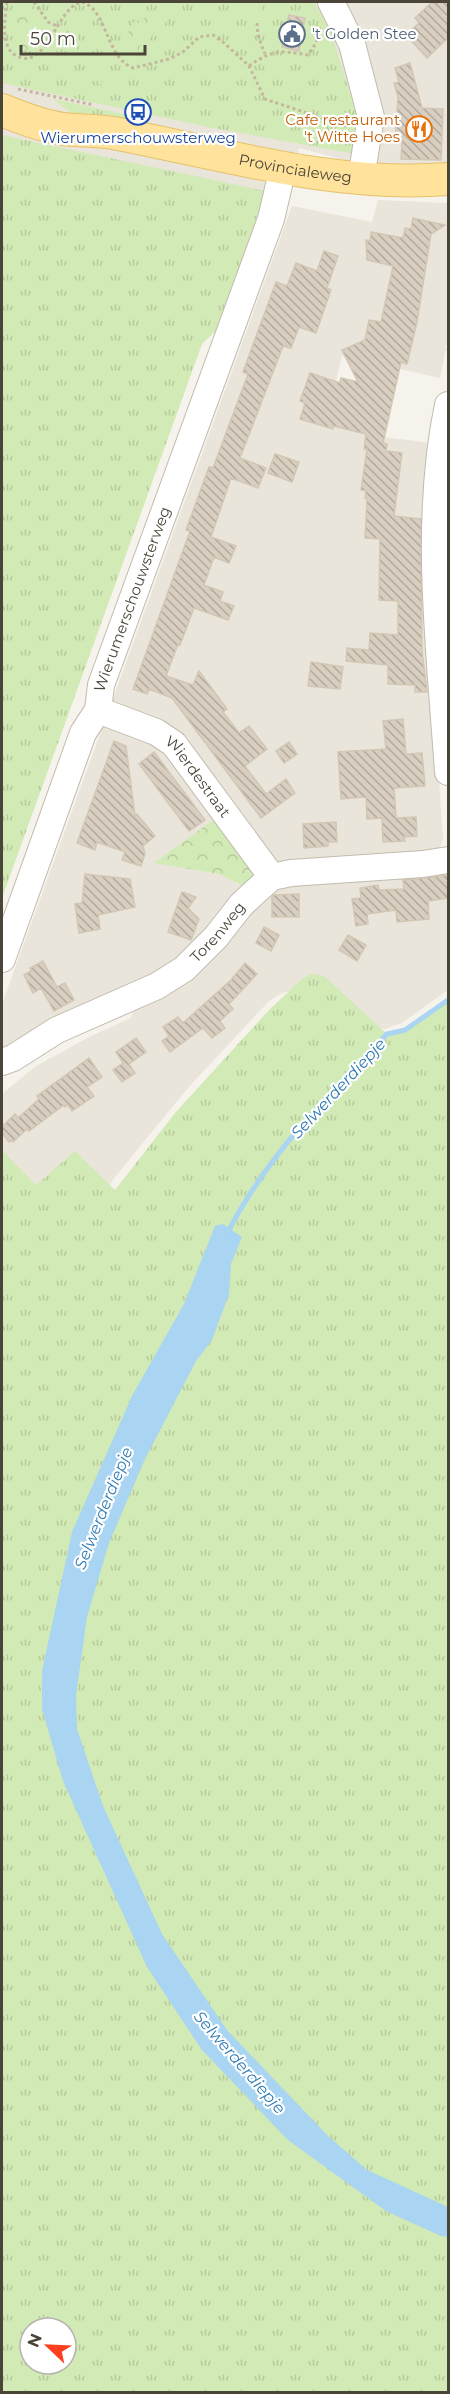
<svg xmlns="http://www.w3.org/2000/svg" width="450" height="2394" font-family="Montserrat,sans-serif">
<defs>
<pattern id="grass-tufts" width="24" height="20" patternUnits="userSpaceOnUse" patternTransform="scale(1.5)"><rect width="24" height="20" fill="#d2eab5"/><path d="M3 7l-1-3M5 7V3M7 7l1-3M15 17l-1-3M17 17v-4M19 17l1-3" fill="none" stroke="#b6ca9c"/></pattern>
<pattern id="forest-crowns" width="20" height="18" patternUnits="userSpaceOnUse" patternTransform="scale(1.5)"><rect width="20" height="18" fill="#d2eab5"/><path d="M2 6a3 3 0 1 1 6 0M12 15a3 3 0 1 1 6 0" fill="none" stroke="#b6ca9c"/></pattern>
<pattern id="building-back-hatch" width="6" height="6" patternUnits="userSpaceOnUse" patternTransform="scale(1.5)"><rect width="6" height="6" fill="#d8cfc1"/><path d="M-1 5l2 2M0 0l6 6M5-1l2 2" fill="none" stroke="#b1aa9e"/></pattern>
</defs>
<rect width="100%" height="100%" fill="#f6f3ec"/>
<path fill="#eae5da" d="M2 2H448V169L371 167 299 148 289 194 250 212 2 145Z
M378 200 448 203V337L440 378 342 356 325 425 376 436 431 443 425 573 443 839 440 847 435 852 278 862 275 861 183 739 111 704 292 206 372 222Z
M104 723 163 747 216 818 155 863 219 874 246 887 189 959 2 1058V1004Z
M448 865V990L402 1023 385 1029 377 1028 311 987 282 993 269 1001 187 1089 115 1177 77 1231 2 1150V1094L36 1066 93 1035 131 1018 133 1012 167 988 277 886Z"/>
<path fill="url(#grass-tufts)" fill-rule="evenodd" d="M2 2H26L7 22 32 4 26 2H246L248 24 263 23 262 2H314L331 32 360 126 355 154 208 127 2 83ZM170 14 155 29V33L141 42 134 61 127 56 126 38Z
M53 99 128 115 131 116 130 120 72 114Z
M2 135 265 191 223 324 202 344 2 898Z
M311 974 324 976 387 1034 405 1030 448 999V2392H2V1150L36 1185 75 1151 115 1190 175 1113 269 1010 301 980ZM30 2328H66V2364H30Z"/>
<path fill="url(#forest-crowns)" d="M26 2 32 3C43 22 50 29 36 49L28 51 17 43 7 22 16 4H23Z
M160 12 170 14 167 23 161 22 148 42 141 43 135 61 127 56 126 38 132 23Z
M68 30 103 83 100 85 66 33Z
M216 818 253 872V877L246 887 219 874 154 863Z"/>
<path fill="#d2eab5" d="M246 2H262L263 23 247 24Z"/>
<path fill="#a9d4f2" d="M223 1224 242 1237 231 1264 229 1294 212 1340 196 1361 145 1459 109 1543 87 1617 76 1695 77 1729 103 1806 162 1934 227 2030 328 2136 367 2170 448 2207V2237L441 2236 386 2211 288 2140 202 2050 147 1967 63 1781 42 1709V1671L72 1532 132 1396 184 1304 215 1226Z"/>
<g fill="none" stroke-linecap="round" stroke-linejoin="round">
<path stroke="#a9d4f2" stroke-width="5" d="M227 1234C266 1156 328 1096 387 1034L405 1030 448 1000"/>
</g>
<path fill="url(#building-back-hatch)" stroke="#d3c7b4" stroke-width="1.5" d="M432 2H448V38L427 58 406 35 419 23 415 18Z
M289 15 305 18 299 51 282 47Z
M410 63 422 108 443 109 441 160 401 159 402 142H395L398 97 394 83 399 82 395 68Z
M413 218 445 225 431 234 417 322 407 364 401 362 383 443 387 444 386 451 402 453 394 516 421 519 422 650 427 692H415V685L388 684V665L346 661 347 648 369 650 370 633 398 635V601L379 600 380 539 365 538 367 499 365 498 366 491 361 490 367 449H364L366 434 333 426V429L300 419 305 403 300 401 310 373 340 383 341 378 358 382 342 350 365 340 369 320 381 322 393 266 367 260 366 240 370 241 371 232 403 238 405 228 411 229Z
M324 251 338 256 327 288 331 290 316 333 299 327 291 348 283 346 240 458 266 468 258 488 231 478 211 537 236 546 229 563 214 557 204 585 223 592 220 601 234 606 228 620 194 608 180 645 178 644 166 676 193 685 199 671 227 709 223 712 239 733 249 726 267 749 245 766 266 794 286 779 295 793 261 818 172 698 149 689 147 694 133 689 190 531 186 530 209 467 213 468 248 374 243 372 276 282 287 286 296 263 317 271Z
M275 454 299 462 292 482 268 473Z
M311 662 343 667 340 689 308 686Z
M403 719 406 754 422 753 425 786 394 788 396 818 416 817 417 836 404 837 405 841 383 842 382 818 367 819 366 797 341 799 338 752 386 749 383 721Z
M114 741 126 746 135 816 137 814 155 836 143 846 145 854 141 866 122 860 125 852 97 842 95 850 77 843Z
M289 742 297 754 284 763 276 751Z
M154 752 205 820 189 831 139 764Z
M336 822 337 842H328V846L304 848 303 824Z
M85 874 130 879 135 907 98 915 100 929 79 933 75 904 82 903Z
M448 875V898L428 901 429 919 397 922 396 910 367 914 368 924 356 926 352 899 361 898 360 888 378 885 379 890 404 889 403 880Z
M182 892 196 897 188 908 199 919 191 940 168 932Z
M299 894V917H272V897L274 895Z
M264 927 279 935 271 951 256 943Z
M348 935 366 945 357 961 339 950Z
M43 961 57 987 65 983 74 1000 54 1011 41 988 33 993 24 975 31 971 30 968Z
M245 963 257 974 229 1004 233 1009 220 1021 225 1028 212 1038 203 1028 170 1052 162 1041 169 1036 163 1027 178 1017 183 1023 231 980Z
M136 1038 146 1052 129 1064 135 1073 122 1082 113 1070 123 1063 116 1052Z
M89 1058 102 1077 87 1087 94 1096 72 1111 68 1105 65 1107 64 1105 29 1131 27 1129 13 1142 11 1140 9 1142 2 1133V1127L15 1114 18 1118 39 1099 37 1096Z"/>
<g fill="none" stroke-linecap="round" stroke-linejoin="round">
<g stroke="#c2bbae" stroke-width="28">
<g id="minor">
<path d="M331 2 352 44 371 117 361 178"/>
<path d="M448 405C423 523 440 653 448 772"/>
<path id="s1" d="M98 710 156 732 174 744 272 877"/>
<path id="s2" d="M2 959 83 733 98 710 101 685 271 219 283 168"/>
<path id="s3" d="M2 1062 13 1058 57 1030 157 986 184 969 216 937 241 905 256 891 272 877 291 873 423 864 448 860"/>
</g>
</g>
<g stroke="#e6c16a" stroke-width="34">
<g id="major">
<path id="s4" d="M2 110C21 118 42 126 63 129 80 131 97 130 113 133 224 154 335 188 448 179"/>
</g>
</g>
<path stroke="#c4b79f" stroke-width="3" stroke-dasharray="3 3" stroke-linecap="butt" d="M7 2C5 16 0 46 15 55 46 74 56 8 81 2
M34 2 48 22 57 26
M82 2C108 10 105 57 133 68L169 59 183 52 199 37 213 35 223 42 249 66 265 99 349 127
M257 23 258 36 265 54
M249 66C272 50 280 50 308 55L316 43 320 27
M18 89 94 105
M448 349V350"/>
<use href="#minor" stroke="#fff" stroke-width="26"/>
<use href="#major" stroke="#ffe39c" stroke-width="32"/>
</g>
<defs>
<g id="civic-ring" transform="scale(1.35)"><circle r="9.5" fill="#fff" stroke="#5c6f8a" stroke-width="1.5"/><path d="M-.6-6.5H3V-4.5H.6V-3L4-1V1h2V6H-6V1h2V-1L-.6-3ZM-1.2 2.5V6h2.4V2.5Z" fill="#5c6f8a"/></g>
<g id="bus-ring" transform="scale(1.35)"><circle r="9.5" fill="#fff" stroke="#1a4fb4" stroke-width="1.5"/><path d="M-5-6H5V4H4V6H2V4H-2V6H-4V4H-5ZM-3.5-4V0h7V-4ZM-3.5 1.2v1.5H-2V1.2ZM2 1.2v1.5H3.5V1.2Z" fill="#1a4fb4"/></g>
<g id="restaurant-ring" transform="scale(1.35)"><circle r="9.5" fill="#fff" stroke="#e8710a" stroke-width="1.5"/><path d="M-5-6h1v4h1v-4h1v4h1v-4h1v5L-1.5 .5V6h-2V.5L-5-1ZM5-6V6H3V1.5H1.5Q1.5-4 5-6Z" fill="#e8710a"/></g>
</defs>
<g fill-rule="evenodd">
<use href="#civic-ring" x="292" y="34"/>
<use href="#bus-ring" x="138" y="112"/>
<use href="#restaurant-ring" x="419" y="129"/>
</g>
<g text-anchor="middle" stroke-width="4.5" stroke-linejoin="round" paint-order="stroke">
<g font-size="15" fill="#4e5e75" stroke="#fff" text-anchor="start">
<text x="312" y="39">'t Golden Stee</text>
</g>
<g font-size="15" fill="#c56008" stroke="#fff" text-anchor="end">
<text x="400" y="125">Cafe restaurant<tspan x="400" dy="17">'t Witte Hoes</tspan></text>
</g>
<g font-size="15" fill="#164399" stroke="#fff">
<text x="138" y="143">Wierumerschouwsterweg</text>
</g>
<g font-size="15" fill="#4b4439" stroke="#fff">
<text dy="5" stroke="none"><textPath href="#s4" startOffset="300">Provincialeweg</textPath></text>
<text dy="5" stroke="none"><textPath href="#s2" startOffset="384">Wierumerschouwsterweg</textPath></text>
<text dy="5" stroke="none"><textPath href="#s1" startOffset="124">Wierdestraat</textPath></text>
<text dy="5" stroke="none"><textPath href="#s3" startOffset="255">Torenweg</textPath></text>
</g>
<g font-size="16" font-style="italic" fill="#2e7ab2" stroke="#fff">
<text transform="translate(338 1088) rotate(-47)" y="6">Selwerderdiepje</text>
<text transform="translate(103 1508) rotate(-68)" y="6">Selwerderdiepje</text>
<text transform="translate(240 2062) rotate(49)" y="6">Selwerderdiepje</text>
</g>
</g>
<rect width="450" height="2394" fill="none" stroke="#4b4439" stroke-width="6"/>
<g transform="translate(48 2346) rotate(293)"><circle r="28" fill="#ffffff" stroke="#b7b4b0" stroke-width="1.5"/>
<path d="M0-4.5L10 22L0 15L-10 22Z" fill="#fc3f1d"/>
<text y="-9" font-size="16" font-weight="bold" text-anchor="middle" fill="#4b4439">N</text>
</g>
<path d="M21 45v9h124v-9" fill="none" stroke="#4b4439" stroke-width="3"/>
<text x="30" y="45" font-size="18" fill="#4b4439" stroke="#ffffff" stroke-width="4.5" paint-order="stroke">50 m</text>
</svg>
